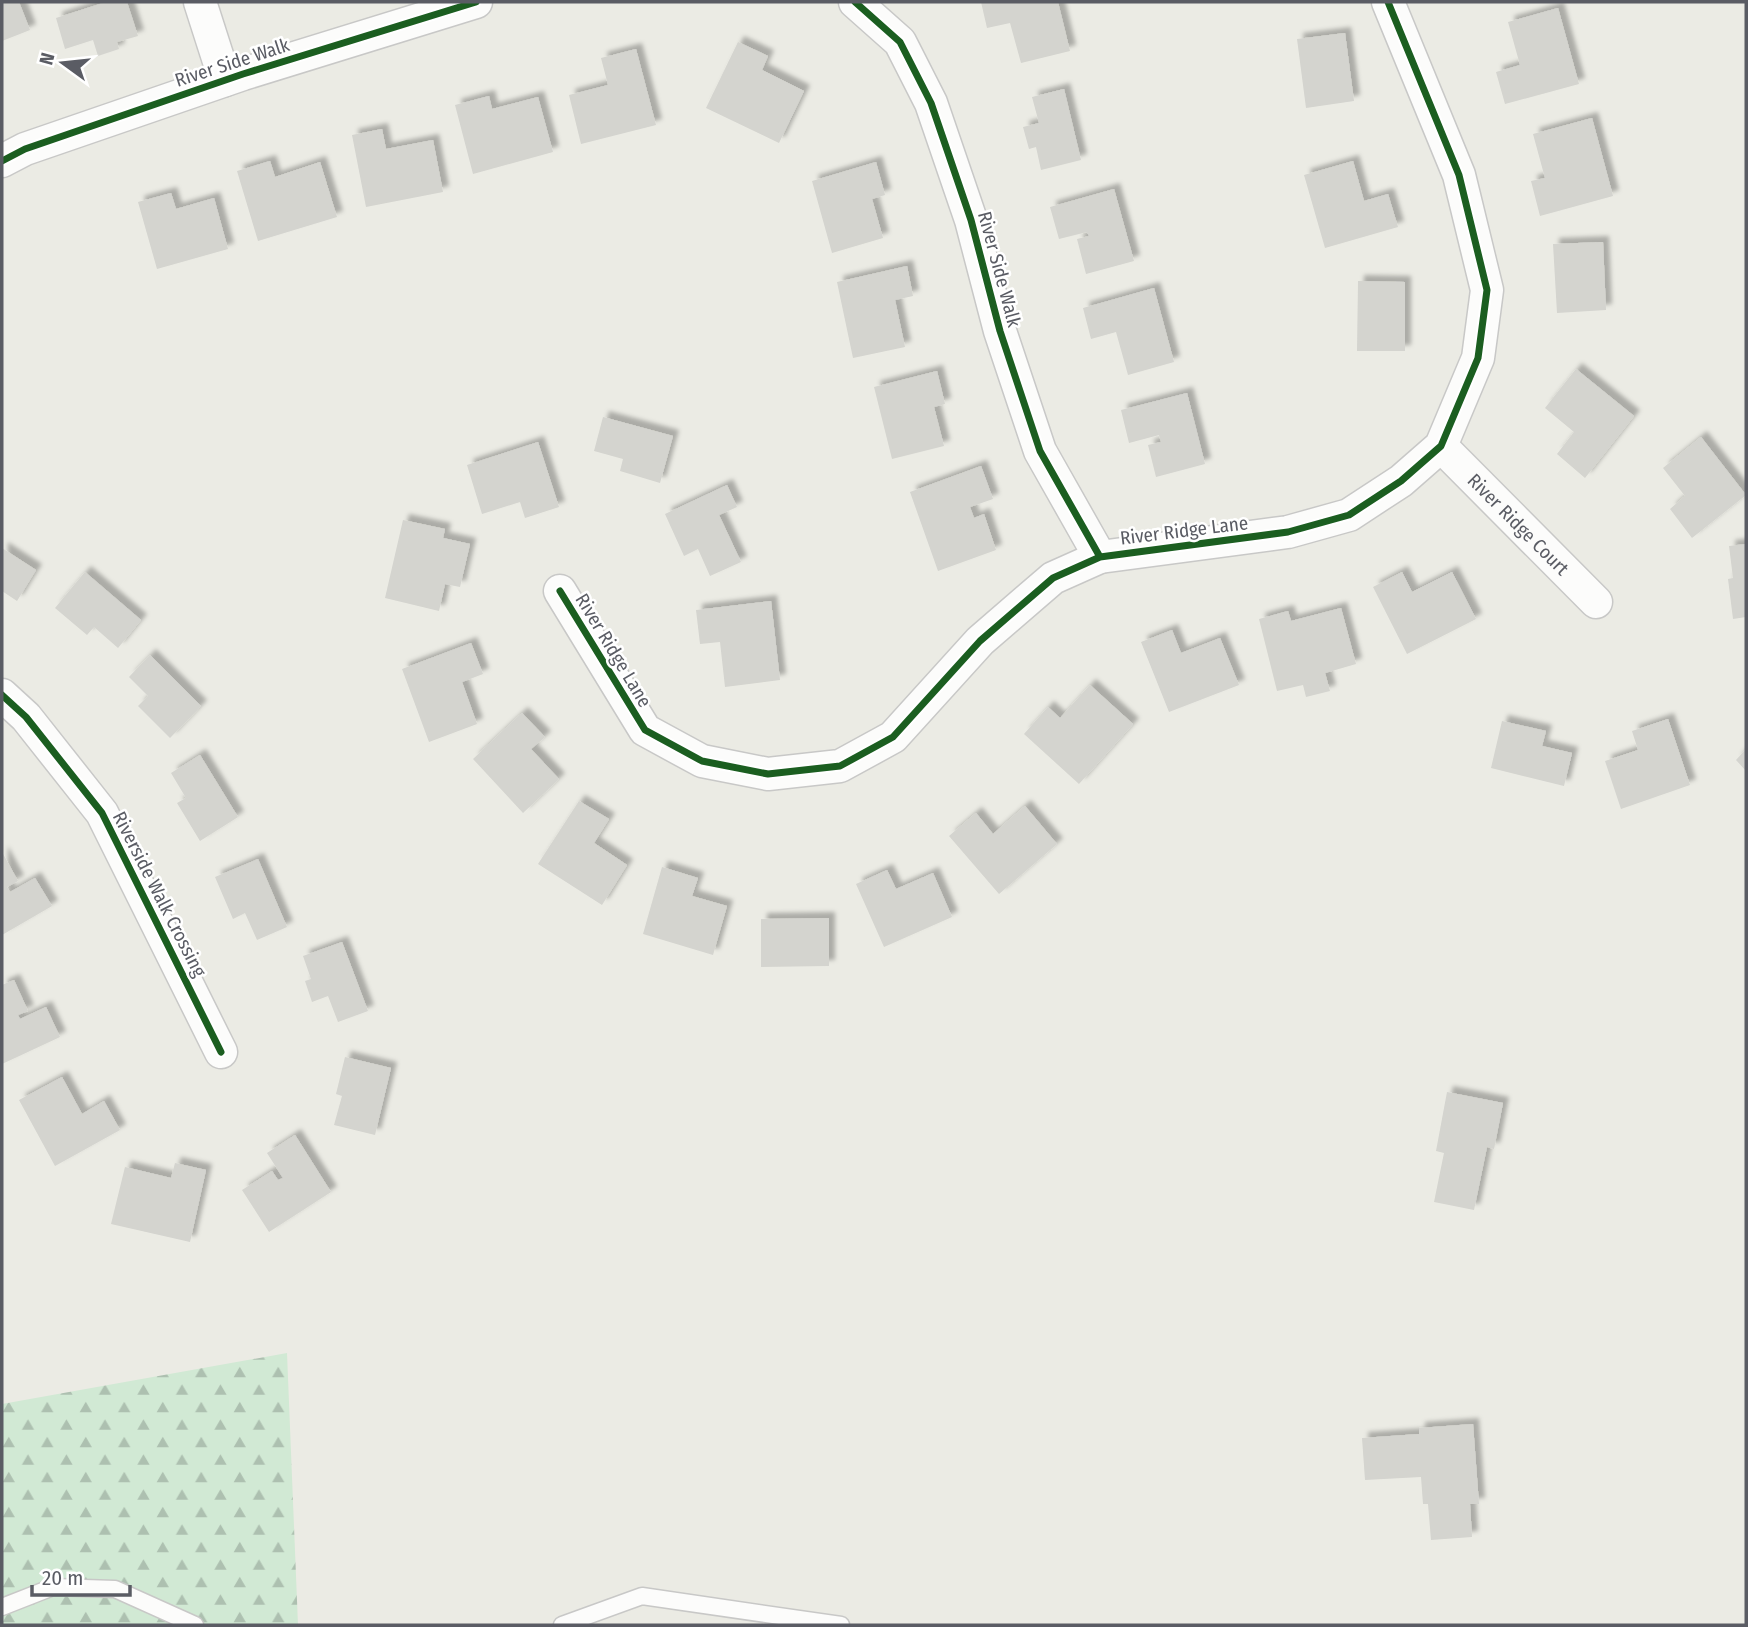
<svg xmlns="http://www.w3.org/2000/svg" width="1748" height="1627" font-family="'Fira Sans Condensed',sans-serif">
<defs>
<pattern id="forest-firs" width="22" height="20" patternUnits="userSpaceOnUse" patternTransform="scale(1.75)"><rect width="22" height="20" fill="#d1e9d4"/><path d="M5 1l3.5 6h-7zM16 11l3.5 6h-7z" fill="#adc0b0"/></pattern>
<filter id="shadow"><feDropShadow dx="6" dy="-6" stdDeviation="2" flood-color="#0004"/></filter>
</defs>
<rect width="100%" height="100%" fill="#ebebe4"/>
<path fill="url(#forest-firs)" d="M287 1353 298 1625H2V1404Z"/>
<path fill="#d4d4cf" filter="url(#shadow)" d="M2 2H19L30 30 2 41Z
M106 2H127L138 36 117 42 119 49 98 56 93 40 65 49 56 18Z
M981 2H1058L1070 51 1021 63 1010 23 987 28Z
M1558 8 1579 84 1505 104 1496 72 1520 65 1508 22Z
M1345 33 1354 101 1306 108 1297 39Z
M738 42 768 56 762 70 804 91 779 143 706 108Z
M636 49 656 125 581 144 569 95 608 85 601 58Z
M1064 89 1081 160 1041 170 1036 147 1029 149 1023 127 1039 123 1032 97Z
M489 96 492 109 538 97 553 152 473 174 455 105Z
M1592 118 1613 196 1540 216 1531 181 1545 178 1533 134Z
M382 129 386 149 433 140 443 192 366 207 352 135Z
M270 161 275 177 320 162 337 217 258 241 237 171Z
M1353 161 1364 201 1388 194 1398 227 1325 248 1304 175Z
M876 162 885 195 872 199 883 238 832 253 812 181Z
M1114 189 1134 261 1086 274 1077 239 1089 236 1087 232 1059 239 1050 207Z
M171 193 176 209 214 198 228 249 157 269 138 202Z
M1603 242 1606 310 1557 313 1553 244Z
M907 266 913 296 895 300 905 347 853 358 837 282Z
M1358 281 1405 282V351H1357Z
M1154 288 1174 362 1128 375 1116 332 1091 339 1083 308Z
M1576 369 1634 416 1585 478 1557 454 1574 432 1545 408Z
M937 371 945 404 934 407 944 446 892 459 874 387Z
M1187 393 1205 464 1156 477 1148 445 1161 442 1159 435 1129 443 1121 410Z
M603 417 673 436 660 483 620 471 623 459 594 451Z
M1701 437 1746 495 1692 538 1670 509 1685 496 1663 468Z
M538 442 559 507 525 518 520 502 482 514 467 465Z
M981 466 993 499 970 507 974 518 984 514 996 550 938 571 910 492Z
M727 485 737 507 719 515 741 562 710 576 698 549 684 556 665 514Z
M403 520 445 529 443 538 470 544 460 587 445 584 439 611 385 598Z
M1746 544V617L1733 619 1728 579 1733 578 1729 546Z
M2 548 36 570 17 601 2 591Z
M85 572 141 620 118 648 94 627 87 635 55 608Z
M1402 572 1412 592 1452 572 1476 619 1407 654 1373 587Z
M771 601 780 680 725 687 720 642 700 644 696 610Z
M1341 608 1356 664 1325 673 1330 691 1306 697 1303 685 1277 691 1259 619 1288 611 1291 621Z
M1172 630 1181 653 1220 638 1239 685 1169 712 1141 642Z
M471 643 483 674 462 682 477 724 429 742 402 669Z
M150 655 201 706 170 738 138 706 148 696 129 677Z
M1090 685 1133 724 1079 784 1024 734 1048 707 1060 718Z
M522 713 545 737 531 749 559 779 523 813 473 759Z
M1668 719 1690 785 1621 809 1605 761 1638 750 1632 731Z
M1502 721 1546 731 1542 746 1572 753 1564 786 1491 768Z
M1746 749V771L1736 760Z
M200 755 238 817 200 841 177 803 186 798 171 773Z
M579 801 609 819 594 843 627 865 602 905 538 864Z
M1025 806 1057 844 999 894 949 836 976 813 993 834Z
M2 852 18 881 7 887 10 892 35 878 52 906 2 935Z
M258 859 287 927 257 940 245 913 233 919 215 877Z
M662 867 698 878 692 896 727 906 713 955 643 934Z
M887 870 896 889 933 873 952 917 884 947 856 884Z
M829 918V966L761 967V919Z
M342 942 368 1011 338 1022 328 996 312 1002 305 981 311 979 303 956Z
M14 980 28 1011 18 1015 20 1019 46 1007 60 1037 2 1064V985Z
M345 1057 391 1068 375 1135 334 1125 342 1096 336 1094Z
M62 1077 82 1114 104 1101 120 1130 55 1166 19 1100Z
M1447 1092 1503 1103 1494 1149 1487 1147 1474 1210 1434 1202 1444 1153 1436 1151Z
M295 1135 331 1192 269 1232 242 1190 272 1171 278 1180 283 1178 267 1153Z
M175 1163 206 1170 190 1242 111 1224 125 1167 171 1178Z
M1473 1424 1479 1504H1470L1472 1537 1431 1540 1428 1504H1423L1421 1477 1365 1480 1362 1438 1419 1434V1428Z"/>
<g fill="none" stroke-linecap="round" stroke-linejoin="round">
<g stroke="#c8c8c7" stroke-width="19">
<path id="service" d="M2 1607 53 1587 115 1589 195 1625
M562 1625 642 1596 841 1625"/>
</g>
<g stroke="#c8c8c7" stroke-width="35">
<g id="minor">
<path d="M200 2 225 80"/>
<path d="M855 2 900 42 931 103 971 220 1000 331 1040 451 1100 557"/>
<path d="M2 161 25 149 243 74 476 2"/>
<path id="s1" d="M1441 446 1596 602"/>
<path d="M560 591 645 730 702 761 768 774 840 766 893 737 980 641 1053 578 1100 557 1288 532 1349 515 1401 481 1441 446 1478 358 1487 290 1459 175 1388 2"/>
<path d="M2 695 26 717 102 813 221 1052"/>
</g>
</g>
<use href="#service" stroke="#fcfcfb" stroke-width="16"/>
<use href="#minor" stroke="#fcfcfb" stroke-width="32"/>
<g stroke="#fff" stroke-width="11">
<path id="cycleway" d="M855 2 900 42 931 103 971 220 1000 331 1040 451 1100 557
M2 161 25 149 243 74 476 2
M560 591 645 730 702 761 768 774 840 766 893 737 980 641 1053 578 1100 557 1288 532 1349 515 1401 481 1441 446 1478 358 1487 290 1459 175 1388 2
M2 695 26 717 102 813 221 1052"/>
</g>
<use href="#cycleway" stroke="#1b5e20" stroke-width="7"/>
</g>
<g text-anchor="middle" stroke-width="5" stroke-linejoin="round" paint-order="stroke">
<g font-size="19" fill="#5a5c64" stroke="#fff">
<text transform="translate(232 62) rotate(-18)" y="7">River Side Walk</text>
<text transform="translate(1000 269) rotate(75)" y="7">River Side Walk</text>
<text dy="7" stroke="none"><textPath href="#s1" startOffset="110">River Ridge Court</textPath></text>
<text transform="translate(1184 530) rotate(-7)" y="7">River Ridge Lane</text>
<text transform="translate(614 650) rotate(59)" y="7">River Ridge Lane</text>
<text transform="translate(160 894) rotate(63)" y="7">Riverside Walk Crossing</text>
</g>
</g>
<rect width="1748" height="1627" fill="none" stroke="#5a5c64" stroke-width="7"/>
<g transform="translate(63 63) rotate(285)" stroke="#ffffff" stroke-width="5" paint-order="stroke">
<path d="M0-5L12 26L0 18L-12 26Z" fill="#5a5c64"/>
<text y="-10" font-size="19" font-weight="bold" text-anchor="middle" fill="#5a5c64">N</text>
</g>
<path d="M32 1585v10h98v-10" fill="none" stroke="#5a5c64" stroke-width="3.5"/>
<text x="42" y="1585" font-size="21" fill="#5a5c64" stroke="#ffffff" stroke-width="5" paint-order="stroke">20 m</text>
</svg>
